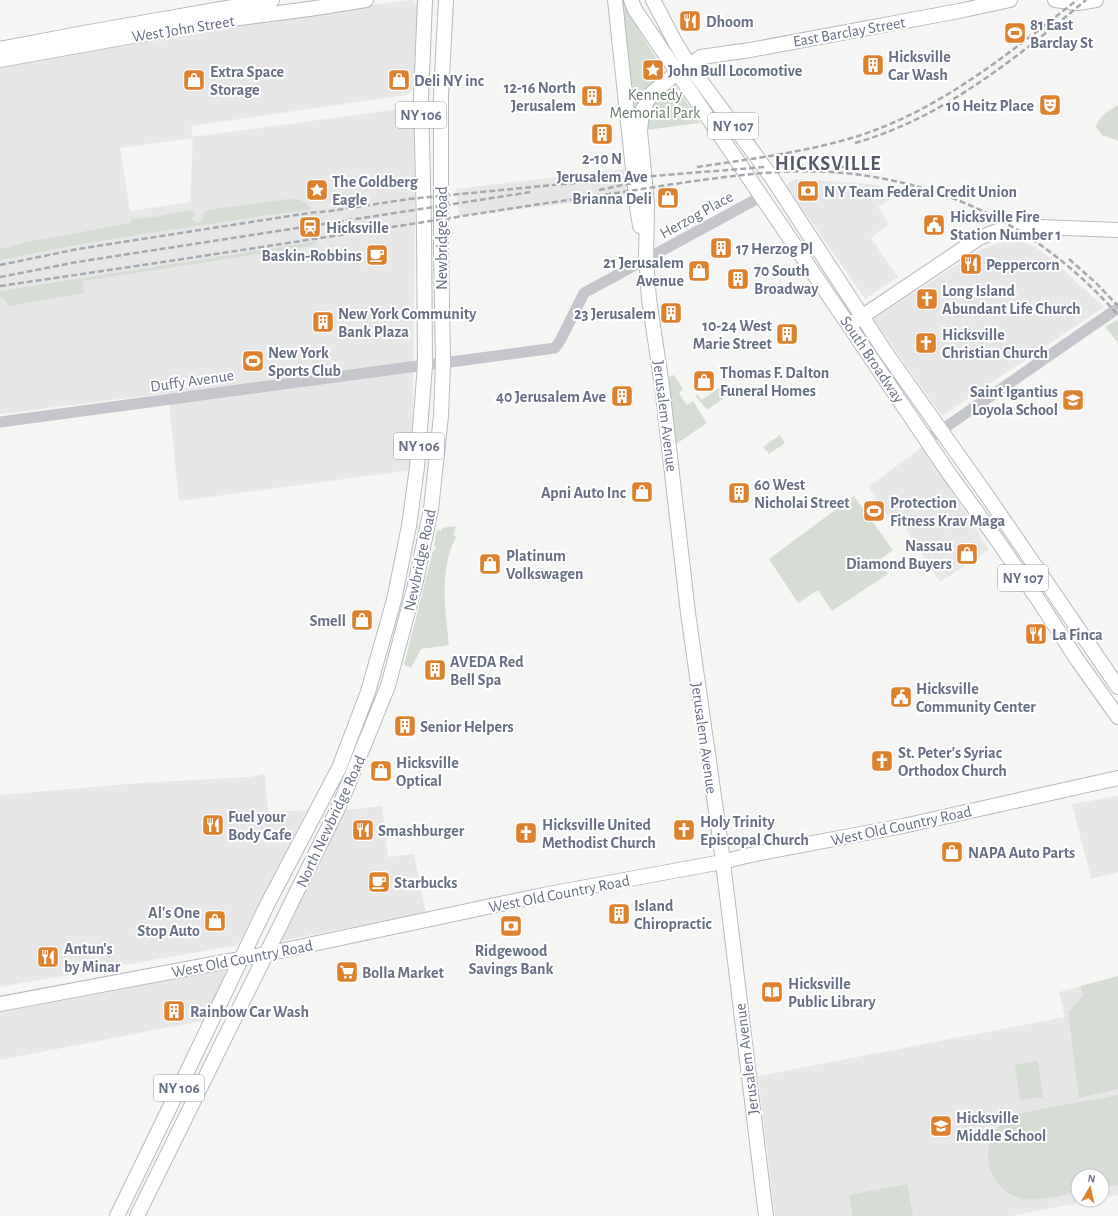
<svg xmlns="http://www.w3.org/2000/svg" width="1118" height="1216" font-family="'Alegreya Sans',sans-serif">
<rect width="100%" height="100%" fill="#f5f6f3"/>
<path fill="#e6e7e6" fill-rule="evenodd" d="M411 0H413L418 4 415 88 406 95 191 126 193 137 406 108 414 114 415 234 412 470 179 501 168 393 0 414V64L317 12ZM193 138 190 202 130 211 120 148Z
M624 169 627 196 459 216 456 189Z
M795 179 871 184 900 192 878 207 889 224 871 238 898 277 865 299 786 185Z
M1012 237 1037 248 1058 265 1104 307 942 416 873 319 980 250Z
M923 446 989 550 940 582 898 517 892 522 868 487Z
M265 774 268 812 307 810 238 945 0 987V795L140 783 249 777Z
M1118 796V872L1091 879 1072 804Z
M382 806 388 857 414 854 426 913 280 941 346 810Z
M241 959 212 1019 0 1060V1004Z
M1118 976V1195L1102 1198V1176H1078V1200H1094L1011 1216H775L758 1076 1065 1017 1059 992Z"/>
<path fill="#d6ddd4" d="M618 0H625C642 45 675 82 700 123L631 132Z
M1118 105V141L1102 135 1096 127C1098 117 1109 110 1118 105Z
M288 199C299 200 305 199 311 210L275 214 137 235 76 245 0 260V249L27 242 131 223V219L154 217 192 210 194 211V215L191 219 195 222H200L203 218 204 212 208 210Z
M319 241 312 246 82 281 84 293 9 306 3 298H0V291Z
M1117 320 1118 322V343L1105 327Z
M674 375 683 389 679 393 687 405 693 401 707 423 670 448 661 380Z
M724 384 731 393 707 410 695 395 697 394 702 400Z
M780 435 785 443 769 454 763 447Z
M854 496 893 550 879 560 888 574 832 611 818 590 798 603 769 559Z
M455 526 456 527 453 535 456 537C439 571 445 609 449 645L421 649 411 668 404 665 433 551 435 550 436 547 434 546 437 530 441 531 442 528Z
M1118 976V1089L1079 1098 1068 1012 1083 996 1081 986Z
M1038 1061 1043 1097 1020 1100 1015 1065Z
M1118 1095V1185L1102 1187V1176H1078V1192C1061 1195 1038 1203 1020 1198 989 1190 977 1149 1000 1125 1006 1119 1013 1116 1021 1113Z
M907 1184 913 1216H853L849 1195Z"/>
<g fill="none" stroke-linecap="round" stroke-linejoin="round">
<g stroke="#b7b9be" stroke-width="16">
<path id="major" d="M615 0 637 207 640 226
M631 0 635 10 652 35 854 333 950 475 995 537 1039 601 1076 658 1118 717
M653 0 675 42 689 65 770 175 884 350 988 497 1118 687
M1055 0 1078 3 1096 0
M0 49 89 32 272 0
M0 60 216 21 309 9 366 0
M854 322 979 238 1000 230 1007 228 1039 227 1118 230
M0 1004 266 954 543 895 722 862 750 855 903 826 1118 778
M117 1216 187 1072 268 903 339 768 368 692 394 600 409 526 417 467 425 365 424 228 421 98 425 0
M137 1216 341 802 388 686 416 581 431 509 441 416 443 363 441 247V95L446 0
M766 1216 721 846 688 613 662 386 649 299 646 259 647 204 640 131 642 111 651 94 673 76 701 57 750 50 959 11 1010 0"/>
</g>
<path stroke="#c4c6cb" stroke-width="11" d="M0 422 425 365 443 363 555 348 561 339 584 293 762 196
M927 440 1118 308"/>
<use href="#major" stroke="#fff" stroke-width="14"/>
<path stroke="#a5a8af" stroke-width="2.5" stroke-dasharray="6 3" stroke-linecap="butt" d="M653 65 654 76
M855 143C943 118 1016 58 1086 0
M779 166H836L861 169
M697 167C751 159 807 152 858 136 942 109 1009 53 1077 0
M599 190 642 181
M1069 259 1096 283 1118 306
M0 265 78 249 309 213 330 211 409 199 615 179 765 167
M0 277 77 262 531 192
M0 286C180 260 360 232 540 204 585 198 629 191 674 184 736 175 799 166 861 175 964 189 1050 238 1118 315"/>
</g>
<defs>
<g id="restaurant-square" transform="scale(1.15)"><rect x="-9" y="-9" width="18" height="18" rx="4" fill="#dd812d" stroke="#fff"/><path d="M-5-6h1v4h1v-4h1v4h1v-4h1v5L-1.5 .5V6h-2V.5L-5-1ZM5-6V6H3V1.5H1.5Q1.5-4 5-6Z" fill="#fff"/></g>
<g id="stadium-square" transform="scale(1.15)"><rect x="-9" y="-9" width="18" height="18" rx="4" fill="#dd812d" stroke="#fff"/><path d="M0-5a6.5 5 0 1 0 0 10a6.5 5 0 1 0 0-10ZM-3.5-1.8h7v3.6h-7Z" fill="#fff"/></g>
<g id="building-square" transform="scale(1.15)"><rect x="-9" y="-9" width="18" height="18" rx="4" fill="#dd812d" stroke="#fff"/><path d="M-4-6H4V6H1V3H-1V6H-4ZM-2.5-4.3h1.7v1.8h-1.7ZM.8-4.3h1.7v1.8H.8ZM-2.5-1h1.7V.8h-1.7ZM.8-1h1.7V.8H.8Z" fill="#fff"/></g>
<g id="sight-square" transform="scale(1.15)"><rect x="-9" y="-9" width="18" height="18" rx="4" fill="#dd812d" stroke="#fff"/><path d="M0-6L1.8-2.2L6-1.7L2.9 1.2L3.7 5.4L0 3.3L-3.7 5.4L-2.9 1.2L-6-1.7L-1.8-2.2Z" fill="#fff"/></g>
<g id="shop-square" transform="scale(1.15)"><rect x="-9" y="-9" width="18" height="18" rx="4" fill="#dd812d" stroke="#fff"/><path d="M-5-2.5h2.3a2.7 3.5 0 0 1 5.4 0H5L5.5 6h-11ZM-1.5-2.5h3a1.5 2.3 0 0 0-3 0Z" fill="#fff"/></g>
<g id="theatre-square" transform="scale(1.15)"><rect x="-9" y="-9" width="18" height="18" rx="4" fill="#dd812d" stroke="#fff"/><path d="M-5-5.5Q0-4 5-5.5V0Q5 5 0 6Q-5 5-5 0ZM-3.3-2.5H-1v1.5H-3.3ZM1-2.5H3.3v1.5H1ZM-2.8 1Q0 5.5 2.8 1Z" fill="#fff"/></g>
<g id="bank-square" transform="scale(1.15)"><rect x="-9" y="-9" width="18" height="18" rx="4" fill="#dd812d" stroke="#fff"/><path d="M-6-4H6V4H-6ZM0-2.3a2.3 2.3 0 1 0 0 4.6a2.3 2.3 0 1 0 0-4.6Z" fill="#fff"/></g>
<g id="civic-square" transform="scale(1.15)"><rect x="-9" y="-9" width="18" height="18" rx="4" fill="#dd812d" stroke="#fff"/><path d="M-.6-6.5H3V-4.5H.6V-3L4-1V1h2V6H-6V1h2V-1L-.6-3ZM-1.2 2.5V6h2.4V2.5Z" fill="#fff"/></g>
<g id="station-square" transform="scale(1.15)"><rect x="-9" y="-9" width="18" height="18" rx="4" fill="#dd812d" stroke="#fff"/><path d="M-3-6H3Q5-6 5-4V2Q5 4 3 4L4.5 6H3L1.5 4h-3L-3 6H-4.5L-3 4Q-5 4-5 2V-4Q-5-6-3-6ZM-3.5-4v3h7v-3ZM-3.5 1v1.5H-2V1ZM2 1v1.5H3.5V1Z" fill="#fff"/></g>
<g id="cafe-square" transform="scale(1.15)"><rect x="-9" y="-9" width="18" height="18" rx="4" fill="#dd812d" stroke="#fff"/><path d="M-5.5-4.5H6V0H3Q3 3.5 0 3.5H-2.5Q-5.5 3.5-5.5 0ZM3-3.2v2h1.7v-2ZM-6 4.5H4V6H-6Z" fill="#fff"/></g>
<g id="church-square" transform="scale(1.15)"><rect x="-9" y="-9" width="18" height="18" rx="4" fill="#dd812d" stroke="#fff"/><path d="M-1.2-6h2.4v3.5h3.3v2.4h-3.3V6h-2.4V-.1h-3.3v-2.4h3.3Z" fill="#fff"/></g>
<g id="school-square" transform="scale(1.15)"><rect x="-9" y="-9" width="18" height="18" rx="4" fill="#dd812d" stroke="#fff"/><path d="M0-5L7-2L0 1L-7-2ZM-4 1L0 2.5L4 1V4Q0 6-4 4Z" fill="#fff"/></g>
<g id="supermarket-square" transform="scale(1.15)"><rect x="-9" y="-9" width="18" height="18" rx="4" fill="#dd812d" stroke="#fff"/><path d="M-6-5.5h2.5l.6 2H6L4.5 2H-2.5L-4.4-4H-6ZM-1.5 3.2a1.3 1.3 0 1 0 .1 0ZM3 3.2a1.3 1.3 0 1 0 .1 0Z" fill="#fff"/></g>
<g id="library-square" transform="scale(1.15)"><rect x="-9" y="-9" width="18" height="18" rx="4" fill="#dd812d" stroke="#fff"/><path d="M-6-4Q-3-5.5-.7-3.5V5Q-3 3-6 4ZM6-4Q3-5.5 .7-3.5V5Q3 3 6 4Z" fill="#fff"/></g>
</defs>
<g fill-rule="evenodd">
<use href="#restaurant-square" x="690" y="21"/>
<use href="#stadium-square" x="1015" y="33"/>
<use href="#building-square" x="873" y="65"/>
<use href="#sight-square" x="653" y="70"/>
<use href="#shop-square" x="194" y="80"/>
<use href="#shop-square" x="399" y="80"/>
<use href="#building-square" x="592" y="96"/>
<use href="#theatre-square" x="1050" y="105"/>
<use href="#building-square" x="602" y="134"/>
<use href="#sight-square" x="317" y="190"/>
<use href="#bank-square" x="808" y="191"/>
<use href="#shop-square" x="668" y="198"/>
<use href="#civic-square" x="934" y="225"/>
<use href="#station-square" x="310" y="227"/>
<use href="#building-square" x="721" y="248"/>
<use href="#cafe-square" x="377" y="255"/>
<use href="#restaurant-square" x="971" y="264"/>
<use href="#shop-square" x="699" y="271"/>
<use href="#building-square" x="738" y="279"/>
<use href="#church-square" x="927" y="299"/>
<use href="#building-square" x="671" y="313"/>
<use href="#building-square" x="323" y="322"/>
<use href="#building-square" x="787" y="334"/>
<use href="#church-square" x="926" y="343"/>
<use href="#stadium-square" x="253" y="361"/>
<use href="#shop-square" x="704" y="381"/>
<use href="#building-square" x="622" y="396"/>
<use href="#school-square" x="1073" y="400"/>
<use href="#shop-square" x="642" y="492"/>
<use href="#building-square" x="739" y="493"/>
<use href="#stadium-square" x="874" y="511"/>
<use href="#shop-square" x="967" y="554"/>
<use href="#shop-square" x="490" y="564"/>
<use href="#shop-square" x="362" y="620"/>
<use href="#restaurant-square" x="1036" y="634"/>
<use href="#building-square" x="435" y="670"/>
<use href="#civic-square" x="901" y="697"/>
<use href="#building-square" x="405" y="726"/>
<use href="#church-square" x="882" y="761"/>
<use href="#shop-square" x="381" y="771"/>
<use href="#restaurant-square" x="213" y="825"/>
<use href="#restaurant-square" x="363" y="830"/>
<use href="#church-square" x="684" y="830"/>
<use href="#church-square" x="526" y="833"/>
<use href="#shop-square" x="952" y="852"/>
<use href="#cafe-square" x="379" y="882"/>
<use href="#building-square" x="619" y="914"/>
<use href="#shop-square" x="215" y="921"/>
<use href="#bank-square" x="511" y="926"/>
<use href="#restaurant-square" x="48" y="957"/>
<use href="#supermarket-square" x="347" y="972"/>
<use href="#library-square" x="772" y="992"/>
<use href="#building-square" x="174" y="1011"/>
<use href="#school-square" x="941" y="1126"/>
</g>
<g text-anchor="middle" stroke-width="4" stroke-linejoin="round" paint-order="stroke">
<g fill="#fff" stroke="#949aa8" stroke-width="1">
<rect x="396" y="102" width="50" height="26" rx="3"/>
<rect x="708" y="113" width="50" height="26" rx="3"/>
<rect x="394" y="433" width="50" height="26" rx="3"/>
<rect x="998" y="565" width="50" height="26" rx="3"/>
<rect x="154" y="1075" width="50" height="26" rx="3"/>
</g>
<g font-size="15" font-weight="bold" fill="#666f83">
<text x="421" y="120">NY 106</text>
<text x="733" y="131">NY 107</text>
<text x="419" y="451">NY 106</text>
<text x="1023" y="583">NY 107</text>
<text x="179" y="1093">NY 106</text>
</g>
<g font-size="16" font-weight="bold" fill="#666f83" stroke="#fff" text-anchor="start">
<text x="706" y="27">Dhoom</text>
<text x="1030" y="30">81 East<tspan x="1030" dy="18">Barclay St</tspan></text>
<text x="888" y="62">Hicksville<tspan x="888" dy="18">Car Wash</tspan></text>
<text x="668" y="76">John Bull Locomotive</text>
<text x="210" y="77">Extra Space<tspan x="210" dy="18">Storage</tspan></text>
<text x="414" y="86">Deli NY inc</text>
<text x="576" y="93" text-anchor="end">12-16 North<tspan x="576" dy="18">Jerusalem</tspan></text>
<text x="1034" y="111" text-anchor="end">10 Heitz Place</text>
<text x="602" y="164" text-anchor="middle">2-10 N<tspan x="602" dy="18">Jerusalem Ave</tspan></text>
<text x="332" y="187">The Goldberg<tspan x="332" dy="18">Eagle</tspan></text>
<text x="824" y="197">N Y Team Federal Credit Union</text>
<text x="652" y="204" text-anchor="end">Brianna Deli</text>
<text x="950" y="222">Hicksville Fire<tspan x="950" dy="18">Station Number 1</tspan></text>
<text x="326" y="233">Hicksville</text>
<text x="736" y="254">17 Herzog Pl</text>
<text x="362" y="261" text-anchor="end">Baskin-Robbins</text>
<text x="684" y="268" text-anchor="end">21 Jerusalem<tspan x="684" dy="18">Avenue</tspan></text>
<text x="986" y="270">Peppercorn</text>
<text x="754" y="276">70 South<tspan x="754" dy="18">Broadway</tspan></text>
<text x="942" y="296">Long Island<tspan x="942" dy="18">Abundant Life Church</tspan></text>
<text x="338" y="319">New York Community<tspan x="338" dy="18">Bank Plaza</tspan></text>
<text x="656" y="319" text-anchor="end">23 Jerusalem</text>
<text x="772" y="331" text-anchor="end">10-24 West<tspan x="772" dy="18">Marie Street</tspan></text>
<text x="942" y="340">Hicksville<tspan x="942" dy="18">Christian Church</tspan></text>
<text x="268" y="358">New York<tspan x="268" dy="18">Sports Club</tspan></text>
<text x="720" y="378">Thomas F. Dalton<tspan x="720" dy="18">Funeral Homes</tspan></text>
<text x="1058" y="397" text-anchor="end">Saint Igantius<tspan x="1058" dy="18">Loyola School</tspan></text>
<text x="606" y="402" text-anchor="end">40 Jerusalem Ave</text>
<text x="754" y="490">60 West<tspan x="754" dy="18">Nicholai Street</tspan></text>
<text x="626" y="498" text-anchor="end">Apni Auto Inc</text>
<text x="890" y="508">Protection<tspan x="890" dy="18">Fitness Krav Maga</tspan></text>
<text x="952" y="551" text-anchor="end">Nassau<tspan x="952" dy="18">Diamond Buyers</tspan></text>
<text x="506" y="561">Platinum<tspan x="506" dy="18">Volkswagen</tspan></text>
<text x="346" y="626" text-anchor="end">Smell</text>
<text x="1052" y="640">La Finca</text>
<text x="450" y="667">AVEDA Red<tspan x="450" dy="18">Bell Spa</tspan></text>
<text x="916" y="694">Hicksville<tspan x="916" dy="18">Community Center</tspan></text>
<text x="420" y="732">Senior Helpers</text>
<text x="898" y="758">St. Peter's Syriac<tspan x="898" dy="18">Orthodox Church</tspan></text>
<text x="396" y="768">Hicksville<tspan x="396" dy="18">Optical</tspan></text>
<text x="228" y="822">Fuel your<tspan x="228" dy="18">Body Cafe</tspan></text>
<text x="700" y="827">Holy Trinity<tspan x="700" dy="18">Episcopal Church</tspan></text>
<text x="542" y="830">Hicksville United<tspan x="542" dy="18">Methodist Church</tspan></text>
<text x="378" y="836">Smashburger</text>
<text x="968" y="858">NAPA Auto Parts</text>
<text x="394" y="888">Starbucks</text>
<text x="634" y="911">Island<tspan x="634" dy="18">Chiropractic</tspan></text>
<text x="200" y="918" text-anchor="end">Al's One<tspan x="200" dy="18">Stop Auto</tspan></text>
<text x="64" y="954">Antun's<tspan x="64" dy="18">by Minar</tspan></text>
<text x="511" y="956" text-anchor="middle">Ridgewood<tspan x="511" dy="18">Savings Bank</tspan></text>
<text x="362" y="978">Bolla Market</text>
<text x="788" y="989">Hicksville<tspan x="788" dy="18">Public Library</tspan></text>
<text x="190" y="1017">Rainbow Car Wash</text>
<text x="956" y="1123">Hicksville<tspan x="956" dy="18">Middle School</tspan></text>
</g>
<g font-size="16" fill="#666f83" stroke="#fff">
<text transform="translate(183 28) rotate(-9)" y="6">West John Street</text>
<text transform="translate(849 31) rotate(-10)" y="6">East Barclay Street</text>
<text transform="translate(696 214) rotate(-29)" y="6">Herzog Place</text>
<text transform="translate(441 238) rotate(-90)" y="6">Newbridge Road</text>
<text transform="translate(873 359) rotate(56)" y="6">South Broadway</text>
<text transform="translate(192 380) rotate(-8)" y="6">Duffy Avenue</text>
<text transform="translate(666 416) rotate(83)" y="6">Jerusalem Avenue</text>
<text transform="translate(419 560) rotate(-78)" y="6">Newbridge Road</text>
<text transform="translate(705 738) rotate(82)" y="6">Jerusalem Avenue</text>
<text transform="translate(330 821) rotate(-65)" y="6">North Newbridge Road</text>
<text transform="translate(901 825) rotate(-12)" y="6">West Old Country Road</text>
<text transform="translate(559 893) rotate(-11)" y="6">West Old Country Road</text>
<text transform="translate(242 958) rotate(-11)" y="6">West Old Country Road</text>
<text transform="translate(746 1059) rotate(-97)" y="6">Jerusalem Avenue</text>
</g>
<g font-size="16" fill="#657a66" stroke="#fff">
<text x="655" y="100">Kennedy<tspan x="655" dy="18">Memorial Park</tspan></text>
</g>
<g font-size="20" font-weight="bold" letter-spacing="1" fill="#545a68" stroke="#fff">
<text x="828" y="170">HICKSVILLE</text>
</g>
</g>
<g transform="translate(1090 1188) rotate(9)"><circle r="19" fill="#ffffff" stroke="#c2c5cd"/>
<path d="M0-3L7 15L0 10L-7 15Z" fill="#dd812d"/>
<text y="-6" font-size="11" font-weight="bold" text-anchor="middle" fill="#666f83">N</text>
</g>
</svg>
